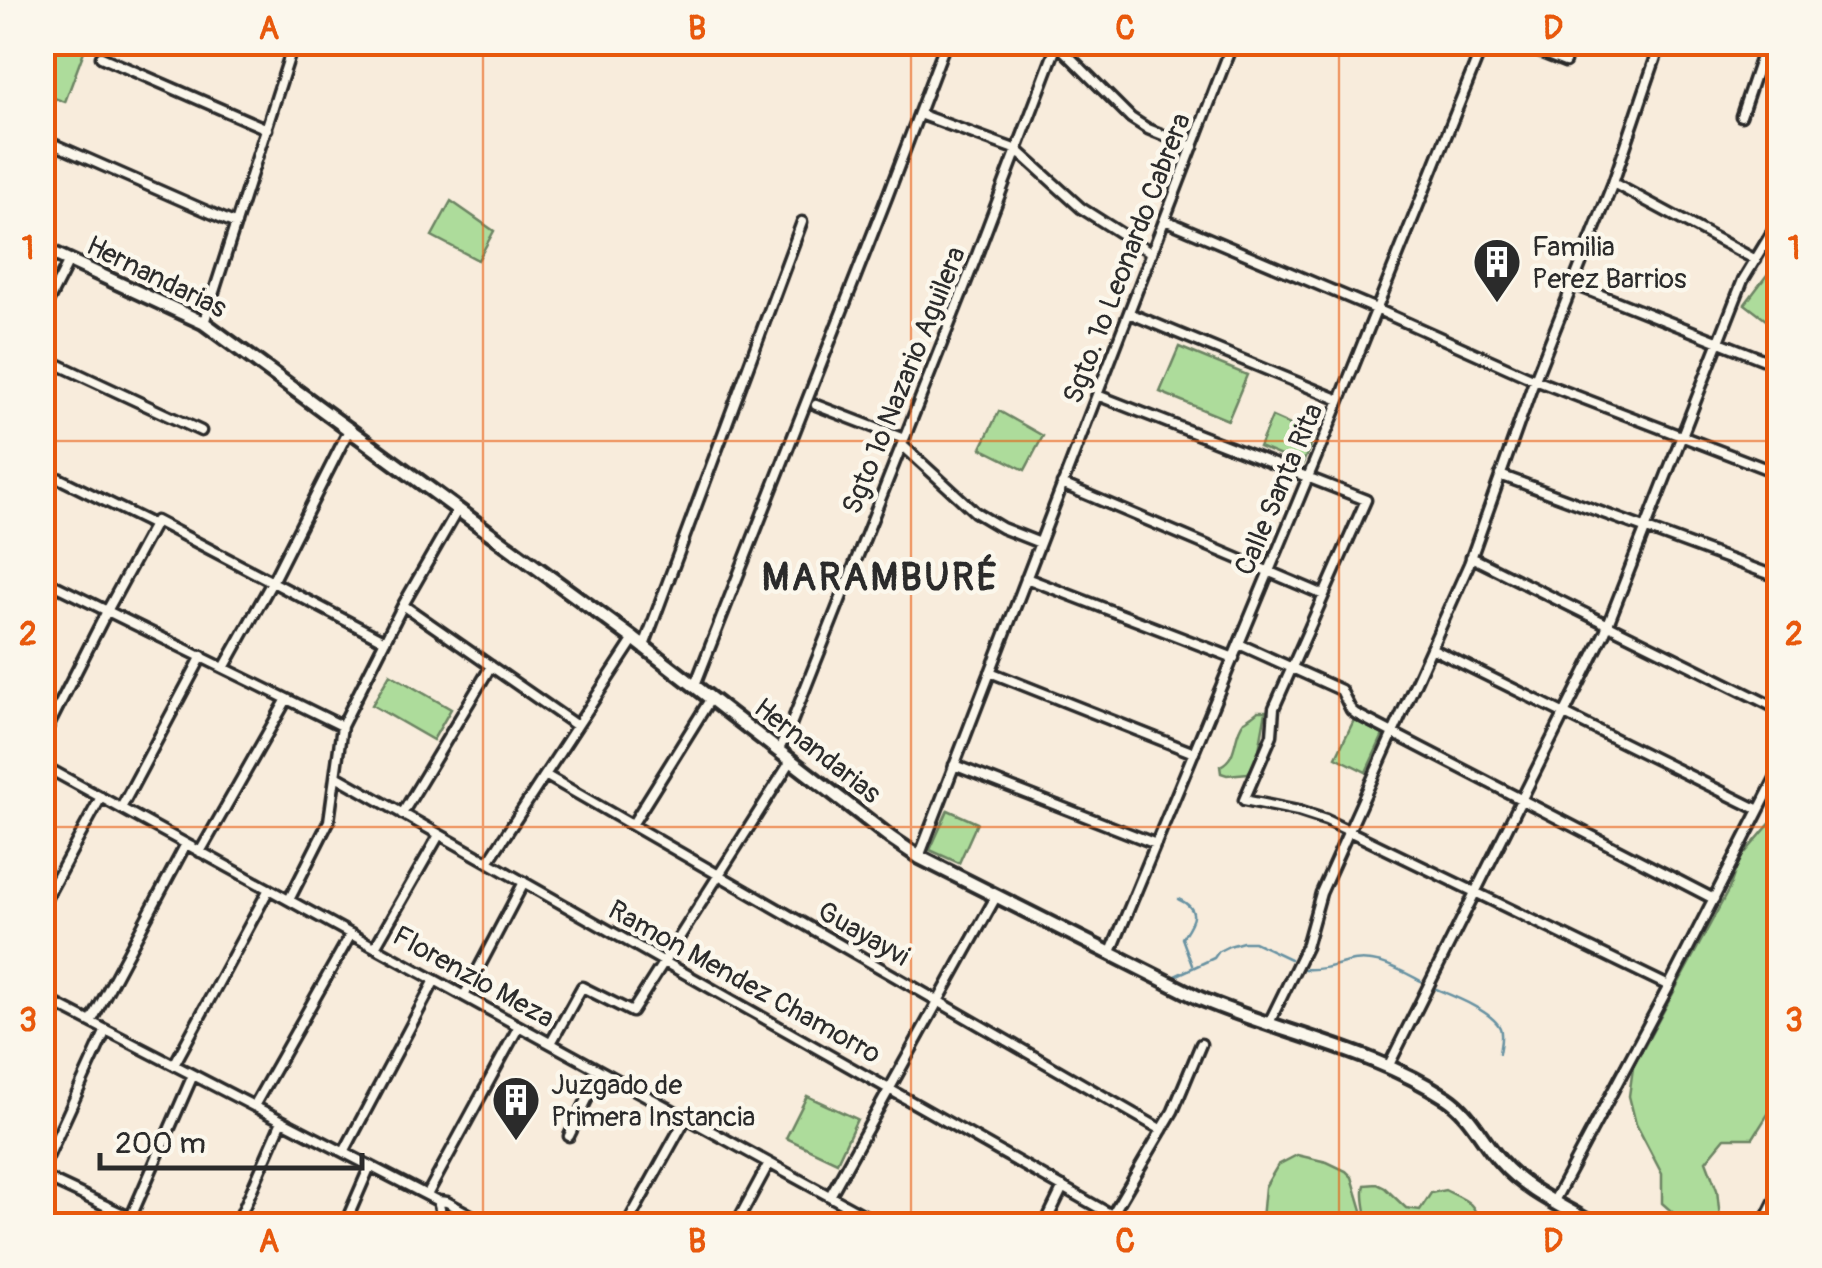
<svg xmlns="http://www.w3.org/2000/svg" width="1822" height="1268" font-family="Pangolin,sans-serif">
<rect width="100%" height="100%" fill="#f8ecdc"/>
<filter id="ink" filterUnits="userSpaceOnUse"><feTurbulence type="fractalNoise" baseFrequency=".01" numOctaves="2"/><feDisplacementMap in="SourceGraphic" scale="20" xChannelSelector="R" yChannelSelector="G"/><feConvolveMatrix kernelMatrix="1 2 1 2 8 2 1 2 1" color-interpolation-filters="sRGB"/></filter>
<g filter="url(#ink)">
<path fill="#addc9b" stroke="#6c8463" stroke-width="2.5" d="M42 43H87L65 102 43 94Z
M451 201 494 231 478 260 432 236Z
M1779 259V321L1775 327 1745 304Z
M1179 347 1247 375 1228 420 1160 392Z
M999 411 1043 436 1025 470 981 448Z
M1272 417 1315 436 1302 465 1259 447Z
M390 674 451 709 433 740 372 705Z
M1258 711H1266L1257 761 1248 773 1227 775 1221 773 1220 766C1239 757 1232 736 1244 721 1245 721 1258 712 1258 711Z
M1354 720 1383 735 1366 772 1336 757Z
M948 810 977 823 959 863 930 850Z
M1779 813V1086L1770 1111 1753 1138H1725L1706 1161 1717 1190 1720 1218C1688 1230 1686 1224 1662 1203V1174L1636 1124 1629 1096 1633 1068 1729 889 1739 860Z
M807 1096 857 1119 837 1162 786 1138Z
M1297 1155 1327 1162 1346 1171 1352 1177 1364 1217 1362 1225H1265L1262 1219 1265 1187 1278 1165Z
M1377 1184 1385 1188 1406 1208 1420 1210 1431 1193 1445 1190C1463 1199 1479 1203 1477 1225H1367C1368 1213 1361 1196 1365 1185Z"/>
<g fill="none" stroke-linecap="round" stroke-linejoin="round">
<path stroke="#6892a2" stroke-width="2.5" d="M1178 899C1202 910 1193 921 1182 938L1192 965
M1304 969C1319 970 1330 967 1344 963 1373 954 1396 968 1421 981
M1175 976 1214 958 1219 951 1229 946 1243 942H1254L1290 959
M1436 989C1453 996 1492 1011 1500 1028 1503 1035 1500 1046 1499 1053"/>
<g stroke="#2b2b2b" stroke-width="15">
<path id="street" d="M1052 42 1057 44 1131 118 1148 129 1193 147
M1514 42 1565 62
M101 57 267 129
M919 114 1017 150 1081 208 1152 253
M1741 116 1766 42
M42 139 236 224
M1613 183 1756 260
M1165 220 1376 309 1535 380 1780 474
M1573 284 1780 366
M1129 313 1340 400
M42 314 69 261
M204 323 294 42
M42 357 201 431
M1097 395 1366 500 1274 708 1272 735 1244 800 1298 811 1326 820 1669 986
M816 405 904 439
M902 445 975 512 1002 528 1040 543
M42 470 154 525
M1500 475 1780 578
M1062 484 1324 595
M1471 557 1780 710
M1026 578 1234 658
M42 579 342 726
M403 605 577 726
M1239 644 1341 690 1351 710 1356 714 1714 899
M644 646 802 222
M1431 648 1759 810
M224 668 272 582 350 428
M990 672 1194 753
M695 685 887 197 946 42
M42 739 107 611 156 521 385 641
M778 751 788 732 975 260 1058 42
M42 765 884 1226
M954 765 1156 844
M545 775 1162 1130
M336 776 1131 1226
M121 808 202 656
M402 814 491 666
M632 825 711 698
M200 852 287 699
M919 857 1233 42
M488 862 634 639
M289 900 329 821 342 726 403 605 458 509
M42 906 101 797
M375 947 439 835
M1111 952 1340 400 1484 42
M464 996 524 882
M42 997 438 1201 447 1202 491 1226
M91 1022 186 844
M1269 1023 1306 947 1321 893 1469 564 1532 387 1613 183 1661 42
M551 1043 582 987 632 1012 791 761
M174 1065 269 889
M1388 1067 1605 632 1743 280 1780 219
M254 1106 351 934
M569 1136 601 1071
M344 1152 435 980
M42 1170 106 1030
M42 1176 149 1226
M427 1195 519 1026
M830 1196 997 895
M438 1201 441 1213 465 1226
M1554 1201 1669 986 1780 769
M1112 1215 1173 1111 1201 1044
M127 1226 193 1075
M236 1226 282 1121
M344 1226 370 1166
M626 1226 686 1118
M735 1226 769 1163
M844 1226 853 1209
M1044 1226 1063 1187
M1762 1226 1780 1190"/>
</g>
<g stroke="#2b2b2b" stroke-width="19">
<path id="secondary" d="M42 248 204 323 634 639 891 838 919 857 1199 998C1280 1033 1372 1049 1447 1098 1471 1114 1482 1141 1501 1162 1525 1190 1564 1207 1596 1226"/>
</g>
<use href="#street" stroke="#fbf7ec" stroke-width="8"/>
<use href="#secondary" stroke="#fbf7ec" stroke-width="11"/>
</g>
</g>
<path fill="none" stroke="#e8590c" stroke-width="2.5" stroke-opacity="0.55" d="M483 42V1226M911 42V1226M1339 42V1226M42 441H1780M42 827H1780"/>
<defs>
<g id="building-pin" transform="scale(2.5)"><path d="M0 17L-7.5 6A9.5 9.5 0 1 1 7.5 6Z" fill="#2b2b2b" stroke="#fbf7ec"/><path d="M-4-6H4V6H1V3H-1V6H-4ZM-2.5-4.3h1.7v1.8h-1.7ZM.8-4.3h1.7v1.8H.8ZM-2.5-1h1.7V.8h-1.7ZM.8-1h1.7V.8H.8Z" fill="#fff"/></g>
</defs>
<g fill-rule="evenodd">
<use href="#building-pin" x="1497" y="262"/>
<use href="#building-pin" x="516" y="1100"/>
</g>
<g text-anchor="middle" stroke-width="9" stroke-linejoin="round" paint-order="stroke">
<g font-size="28" fill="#2b2b2b" stroke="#fbf7ec" text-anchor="start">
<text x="1532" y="256">Familia<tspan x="1532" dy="32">Perez Barrios</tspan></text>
<text x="551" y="1094">Juzgado de<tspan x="551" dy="32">Primera Instancia</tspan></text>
</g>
<g font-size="28" fill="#2b2b2b" stroke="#fbf7ec">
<text transform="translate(1126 258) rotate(-69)" y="10">Sgto. 1º Leonardo Cabrera</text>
<text transform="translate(157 276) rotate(26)" y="10">Hernandarias</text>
<text transform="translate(903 380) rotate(-68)" y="10">Sgto 1º Nazario Aguilera</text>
<text transform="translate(1278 489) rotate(-67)" y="10">Calle Santa Rita</text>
<text transform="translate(818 750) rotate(38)" y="10">Hernandarias</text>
<text transform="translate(864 933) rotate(30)" y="10">Guayayvi</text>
<text transform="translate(474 976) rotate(29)" y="10">Florenzio Meza</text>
<text transform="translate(745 981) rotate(29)" y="10">Ramon Mendez Chamorro</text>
</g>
<g font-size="38" font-weight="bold" letter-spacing="2.5" fill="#2b2b2b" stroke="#fbf7ec">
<text x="881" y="590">MARAMBURÉ</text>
</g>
</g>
<rect width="1822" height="1268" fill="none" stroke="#fbf7ec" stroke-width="110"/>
<path d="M100 1153v15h262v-15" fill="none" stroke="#2b2b2b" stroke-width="5"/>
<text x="115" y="1153" font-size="30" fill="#2b2b2b" stroke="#fbf7ec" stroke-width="8" paint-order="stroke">200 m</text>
<rect x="55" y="55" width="1712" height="1158" fill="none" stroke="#e8590c" stroke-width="4"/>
<g font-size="32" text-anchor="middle" font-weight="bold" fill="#e8590c">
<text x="269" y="39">A</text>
<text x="697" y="39">B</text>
<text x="1125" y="39">C</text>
<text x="1553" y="39">D</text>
<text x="28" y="259">1</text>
<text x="1794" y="259">1</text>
<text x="28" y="645">2</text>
<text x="1794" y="645">2</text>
<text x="28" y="1031">3</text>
<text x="1794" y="1031">3</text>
<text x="269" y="1252">A</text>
<text x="697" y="1252">B</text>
<text x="1125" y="1252">C</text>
<text x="1553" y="1252">D</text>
</g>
</svg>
